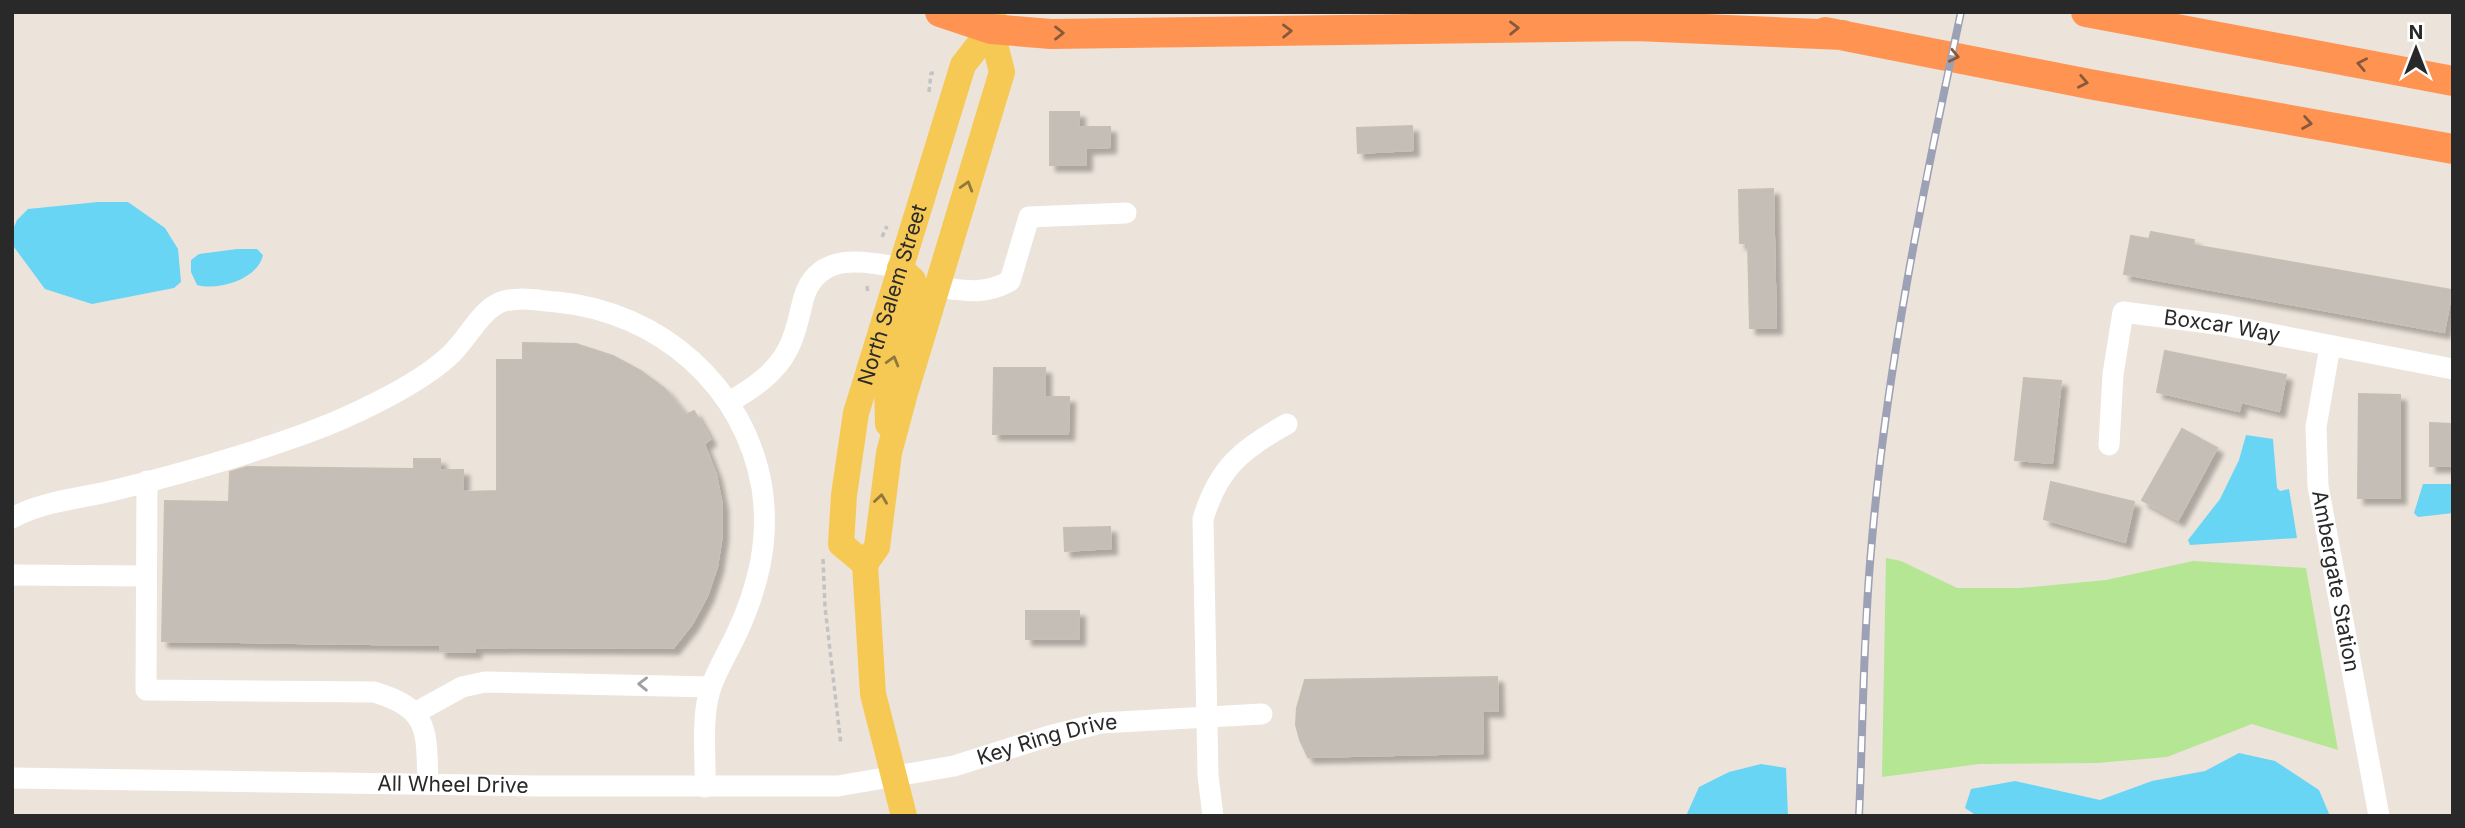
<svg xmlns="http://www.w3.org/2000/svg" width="2465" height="828" font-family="Inter,sans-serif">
<defs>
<filter id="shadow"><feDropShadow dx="6" dy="6" stdDeviation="2" flood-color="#0004"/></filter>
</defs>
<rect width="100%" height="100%" fill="#ece3da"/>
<path fill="#b4e694" d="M1886 558 1901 561 1957 588H2020L2106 580 2193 561 2306 568 2338 750 2252 724 2167 757 2097 763 1979 764 1882 777Z"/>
<path fill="#68d5f4" d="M98 202H128L165 228 178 249 181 282 174 288 92 304 45 289 14 247 12 232 17 220 28 209Z
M237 249H257L263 255C258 279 219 291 197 285L191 272V260L199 254Z
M2246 435 2273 439 2277 488 2280 491 2289 489 2297 538 2190 545 2188 540 2220 499 2239 460Z
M2423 484H2453V513L2418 517 2414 513Z
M2239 753 2275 761 2319 790 2330 816H1977L1965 808 1971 789 2015 781 2100 800 2152 781 2205 771Z
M1761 764 1786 768 1788 816H1686L1699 787 1729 772Z"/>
<path fill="#c4beb6" stroke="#c7bfb4" stroke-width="2" filter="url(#shadow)" d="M1050 112H1079V127H1110V147L1086 148V165H1050Z
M1412 126 1413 150 1358 153 1357 128Z
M1773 189 1776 328H1750L1748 243H1740L1739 190Z
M2151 232 2194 240 2193 245 2452 290 2444 332 2124 274 2131 236 2149 239Z
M523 343 576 344 613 356 641 371 665 389 686 415 694 411 710 439 704 444 716 475 722 505V535L717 567 707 596 692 624 673 648 475 647V652L440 651V645L162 641 165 501 229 502 230 472 247 467 414 469V459H440V470H463V492L497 491V360H523Z
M2165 351 2286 375 2279 411 2241 402 2239 411 2157 392Z
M994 368H1045V397H1069L1068 434H993Z
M2024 378 2061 381 2052 463 2015 460Z
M2359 394 2400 395V498H2358Z
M2430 423 2453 424V466H2430Z
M2182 429 2217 448 2178 520 2142 500Z
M2051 482 2134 502 2125 542 2044 519Z
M1110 527 1111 548 1065 551 1064 528Z
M1026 611H1079V639H1026Z
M1497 677 1498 711H1482L1483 753 1308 757 1300 740 1296 725 1297 708 1305 680Z"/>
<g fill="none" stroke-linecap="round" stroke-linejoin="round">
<path stroke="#c3c3c3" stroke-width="3.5" stroke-dasharray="5 3.5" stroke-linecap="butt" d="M929 92 931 73 936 74
M882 237 887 226
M867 286 868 294
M823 559 825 607 841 745"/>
<g stroke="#fff" stroke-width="21">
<path d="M937 287C965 291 985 295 1010 281L1029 217 1126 213"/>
<path id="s1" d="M2330 346 2316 427 2318 486 2379 816"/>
<path d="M729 402C752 389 776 373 788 349 797 332 799 315 804 297 818 252 864 260 900 268"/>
<path id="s2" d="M2109 445 2113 374 2123 312 2224 325 2453 369"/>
<path d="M147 481 146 690 374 692C431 709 426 731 428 784"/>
<path d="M12 518C43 501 78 499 111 491 176 475 241 457 304 434 346 419 415 387 448 357 466 342 477 315 497 304 514 295 540 301 557 302 660 312 745 386 762 488 770 541 758 588 736 635 727 654 716 671 710 690 701 719 706 757 705 787"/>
<path d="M12 575 146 576"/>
<path d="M415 713 462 687 485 682 711 687"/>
<path id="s3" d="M12 778 537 786H838L954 766 1049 736 1101 723 1262 714"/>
<path d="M1213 816 1208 775 1203 519C1218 468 1243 448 1287 424"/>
</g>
<g stroke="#f6c955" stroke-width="26">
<path d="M888 424 887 382 914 289 913 280 900 268"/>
<path id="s4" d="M865 564 841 544 844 495 856 413 963 65 991 29 994 19"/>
<path d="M904 816 873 694 865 564 877 547 889 453 905 393 1002 72 991 29"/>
</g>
<path stroke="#ff9452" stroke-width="30" d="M940 12 991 29 1051 34 1636 26 1843 35
M2086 12 2453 81
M1825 32 2089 84 2453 149"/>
<g stroke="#9da1b5" stroke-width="8">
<path id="rail" d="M1859 816C1863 728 1863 639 1871 551 1886 369 1923 190 1961 12"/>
</g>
<use href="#rail" stroke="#fff" stroke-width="5" stroke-dasharray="16" stroke-linecap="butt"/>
</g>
<defs><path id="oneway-chevron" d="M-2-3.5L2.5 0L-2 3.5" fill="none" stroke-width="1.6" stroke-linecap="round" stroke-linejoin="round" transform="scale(1.75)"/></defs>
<g stroke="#89593b">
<use href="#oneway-chevron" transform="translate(1514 28) rotate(-1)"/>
<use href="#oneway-chevron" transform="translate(1287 31) rotate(-1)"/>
<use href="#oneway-chevron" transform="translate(1059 33)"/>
<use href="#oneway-chevron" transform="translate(1954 56) rotate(12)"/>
<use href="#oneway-chevron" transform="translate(2362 64) rotate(-169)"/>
<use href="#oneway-chevron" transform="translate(2083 82) rotate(11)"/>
<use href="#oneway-chevron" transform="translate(2307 123) rotate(10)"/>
</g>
<g stroke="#90793f">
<use href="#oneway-chevron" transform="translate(967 186) rotate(-73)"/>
<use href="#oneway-chevron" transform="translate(893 361) rotate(-74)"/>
<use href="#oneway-chevron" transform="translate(881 499) rotate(-82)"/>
</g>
<use stroke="#9f9f9f" href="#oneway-chevron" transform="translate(643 684) rotate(-179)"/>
<g text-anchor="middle" stroke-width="5" stroke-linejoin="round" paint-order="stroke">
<g font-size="21" fill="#292929" stroke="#fff">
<text dy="7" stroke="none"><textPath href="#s4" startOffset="287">North Salem Street</textPath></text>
<text dy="7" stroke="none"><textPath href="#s2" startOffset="234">Boxcar Way</textPath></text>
<text dy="7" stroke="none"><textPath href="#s1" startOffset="238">Ambergate Station</textPath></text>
<text dy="7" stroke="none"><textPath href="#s3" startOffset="1041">Key Ring Drive</textPath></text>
<text dy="7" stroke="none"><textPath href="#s3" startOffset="441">All Wheel Drive</textPath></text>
</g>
</g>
<rect width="2465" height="828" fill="none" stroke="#292929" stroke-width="28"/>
<g transform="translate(2416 49)" stroke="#ffffff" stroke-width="5" paint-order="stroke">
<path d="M0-5L12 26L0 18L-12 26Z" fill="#292929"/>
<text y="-10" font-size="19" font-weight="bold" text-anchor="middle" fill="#292929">N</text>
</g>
</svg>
